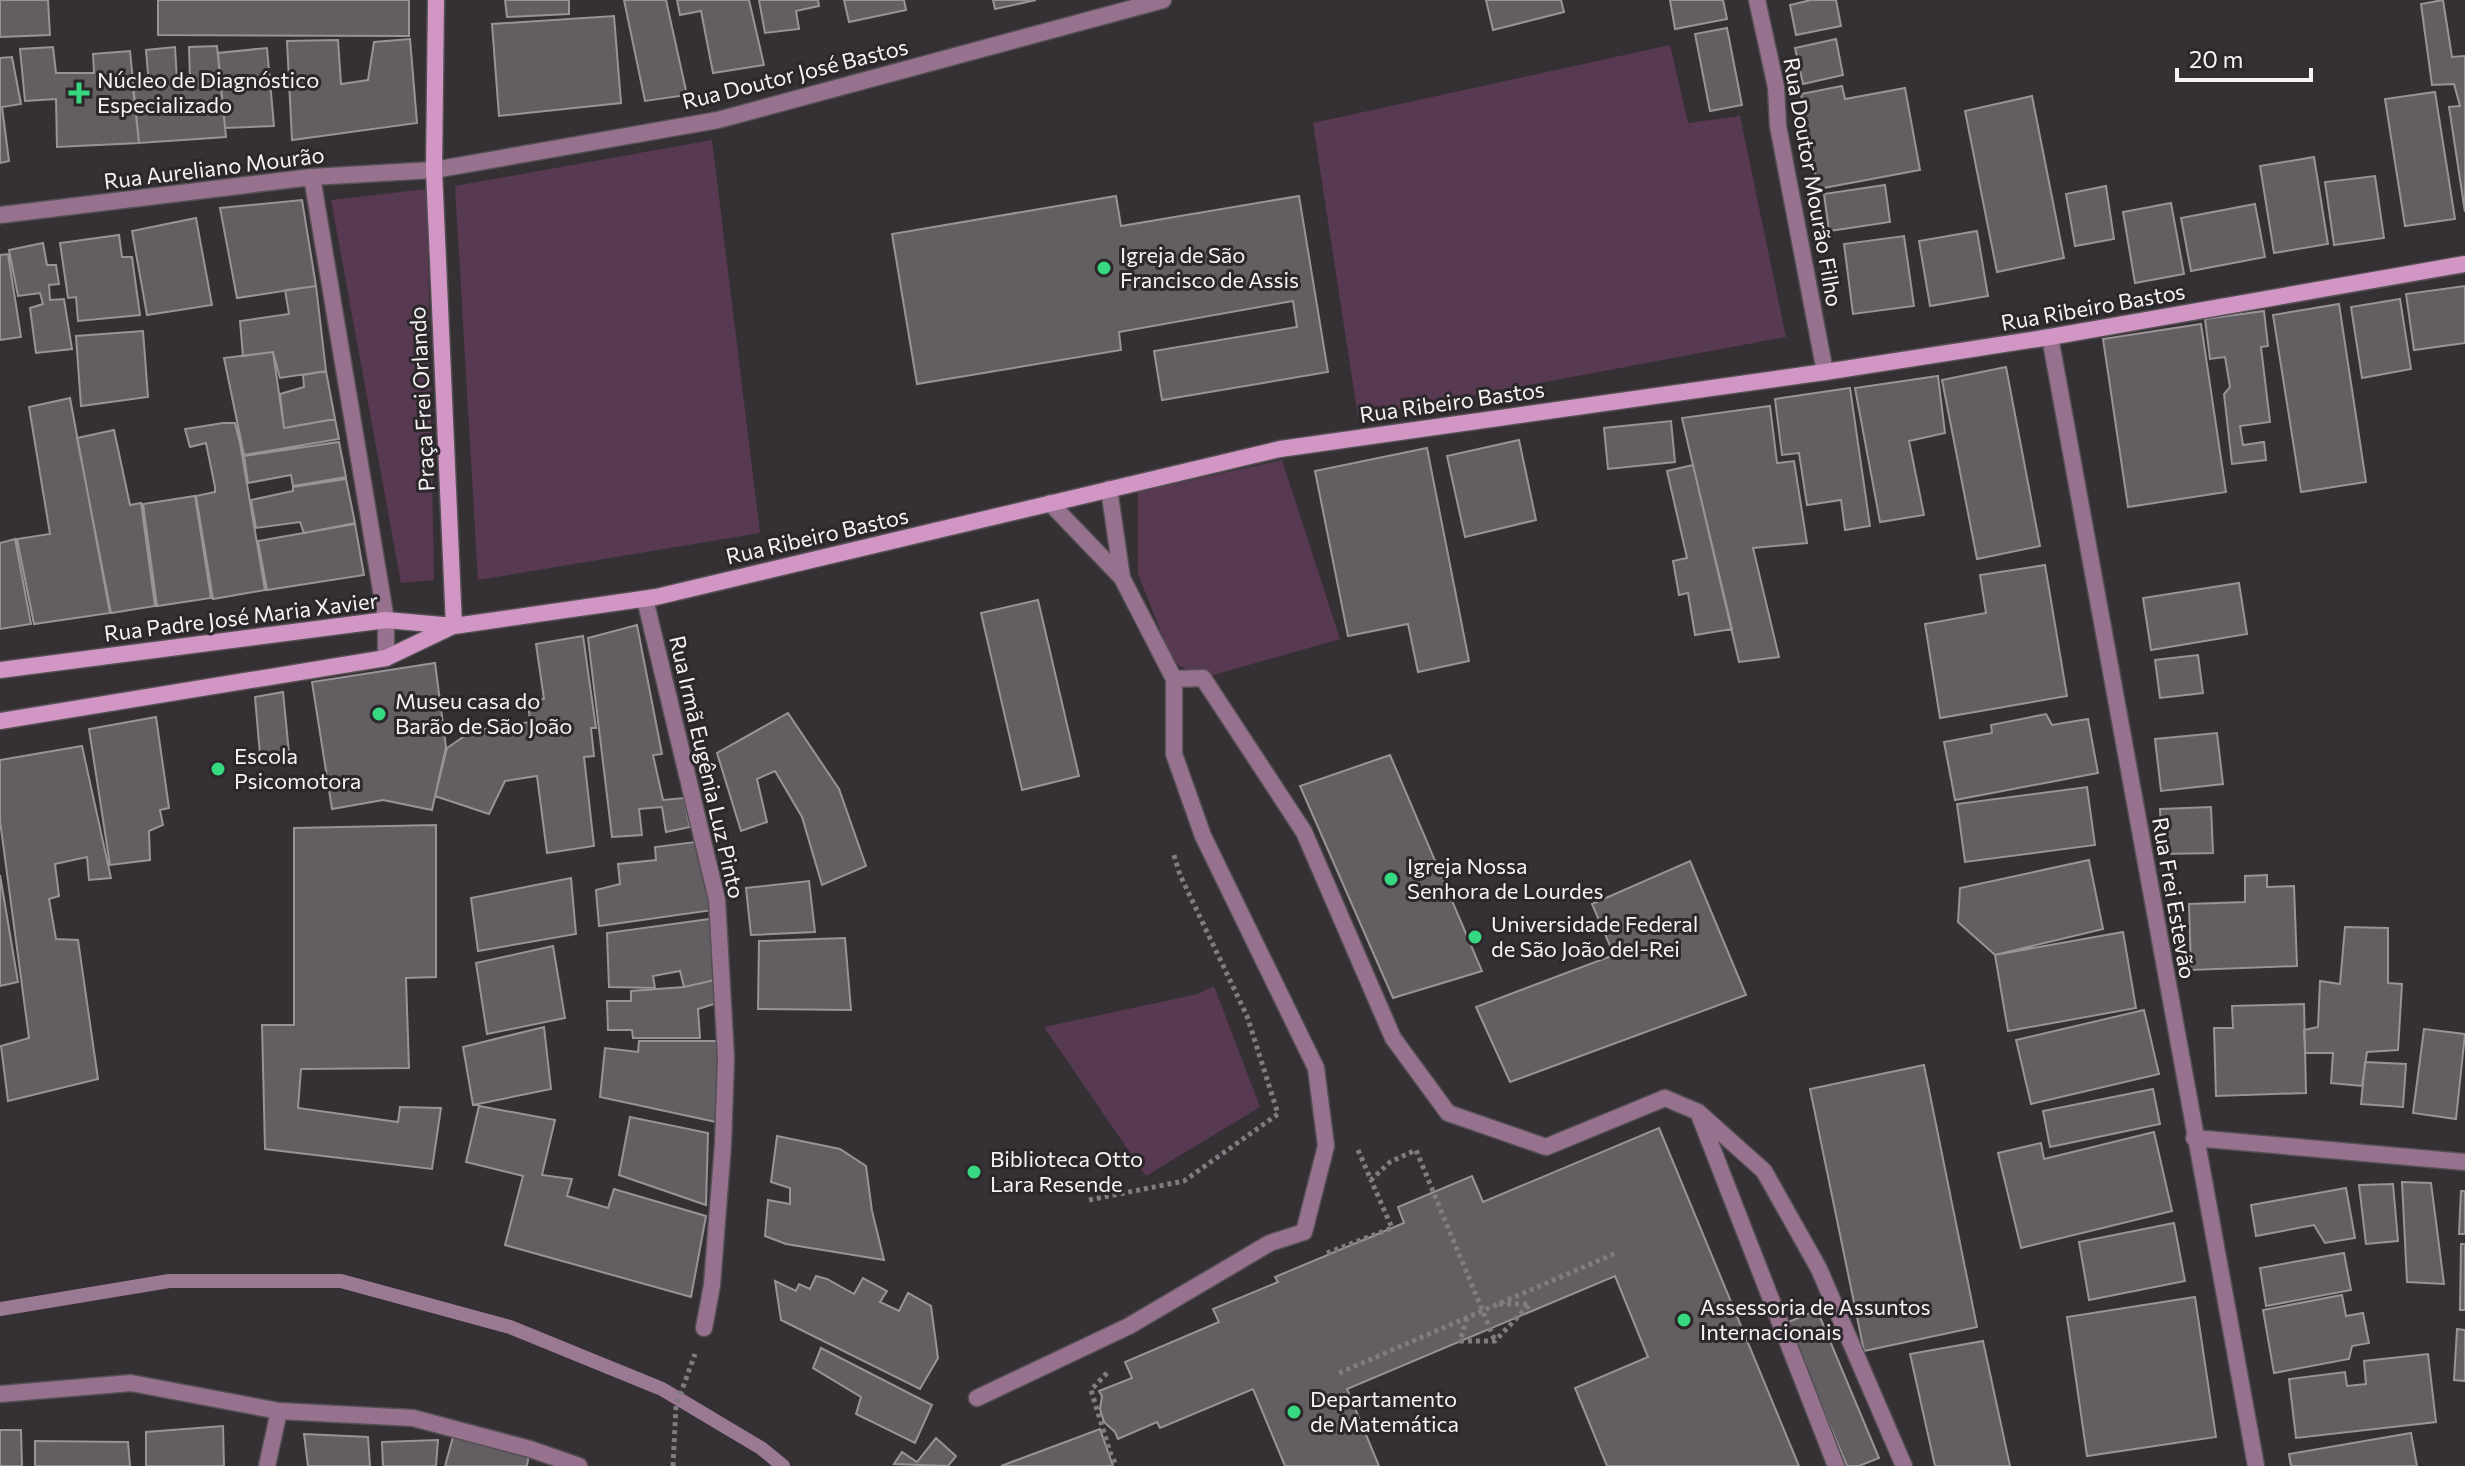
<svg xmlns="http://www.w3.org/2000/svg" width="2465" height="1466" font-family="Commissioner,sans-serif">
<rect width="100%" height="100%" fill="#353034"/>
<path fill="#573a51" d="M1670 45 1688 123 1740 116 1786 337 1358 417 1313 123Z
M712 140 760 533 478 580 455 186Z
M427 189 434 580 401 583 331 200Z
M1282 460 1340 639 1203 678 1173 662 1138 574V492Z
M1214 986 1260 1107 1146 1176 1044 1027 1198 994Z"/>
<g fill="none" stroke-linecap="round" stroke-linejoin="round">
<path stroke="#9a7a93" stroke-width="14" d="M0 1309 169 1281H341L510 1327 662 1389 761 1448 783 1466"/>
</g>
<path fill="#625e61" stroke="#999397" stroke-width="2" d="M0 0H48L50 35 0 37Z
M158 0H409V36L158 35Z
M505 0H569V14L507 17Z
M624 0H666L687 95 645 101Z
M677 0H749L764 65 713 73 701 11 680 15Z
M759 0H818L819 6 796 11 799 29 765 33Z
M844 0H904L906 10 849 22Z
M993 0H1036L995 9Z
M1486 0H1561L1564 12 1493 30Z
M1670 0H1723L1727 19 1675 29Z
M1811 0H1836L1841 26 1796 35 1790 5Z
M2443 0 2452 57 2465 56V212L2449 107 2460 106 2454 84 2432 85 2421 4Z
M614 16 621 103 499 116 492 24Z
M1727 28 1742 105 1710 111 1695 34Z
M410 39 417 123 292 140 287 41 338 40 341 84 368 80 374 42Z
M1836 39 1843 75 1803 84 1795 48Z
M217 46 226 137 139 143 133 88 149 86 146 50 175 47 177 80H190L189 47Z
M53 47 56 73H94L93 54 130 51 139 143 57 147 56 99 25 101 20 49Z
M267 48 274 126 225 128 218 53Z
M12 57 21 104 2 107 9 161 0 163V58Z
M1842 86 1845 99 1905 88 1920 170 1818 189 1801 94Z
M2435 92 2455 219 2405 226 2385 99Z
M2032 96 2064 258 1997 272 1965 111Z
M2314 157 2328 244 2274 253 2260 166Z
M2375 176 2384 238 2334 245 2325 182Z
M1885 185 1890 222 1829 231 1824 194Z
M2106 186 2114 239 2075 246 2066 194Z
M1116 196 1121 226 1299 196 1328 372 1162 400 1154 351 1297 327 1293 301 1119 332 1121 350 917 384 892 234Z
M302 200 316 286 237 298 220 208Z
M2171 203 2184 274 2135 283 2123 212Z
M2255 204 2265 257 2191 271 2181 218Z
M196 218 212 305 147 315 132 231Z
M1977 231 1988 296 1930 306 1919 241Z
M119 235 122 257H132L140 315 78 321 76 297 68 298 60 243Z
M1904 236 1914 306 1853 314 1844 244Z
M43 243 47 265H56L59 284 49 285 50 300 64 299 72 349 36 353 30 308 43 304 40 293 18 296 9 250Z
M8 254 21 337 0 340V255Z
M316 286 326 371 280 378 273 352 243 356 240 321 289 314 285 290Z
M2465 286V343L2414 350 2406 294Z
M2400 299 2411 369 2362 378 2351 307Z
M2339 304 2366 482 2301 492 2273 315Z
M2264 311 2268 346 2261 347 2270 422 2240 426 2243 445 2264 442 2266 460 2232 464 2224 394 2230 387 2225 357 2210 359 2205 319Z
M2201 324 2226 492 2128 507 2103 339Z
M143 331 148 397 81 406 76 336Z
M273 352 284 428 335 419 339 439 244 455 224 358Z
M2006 367 2040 546 1977 559 1942 380Z
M326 371 335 419 284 428 280 394 304 387 303 375Z
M1938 376 1945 433 1909 441 1924 515 1880 522 1855 388Z
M1850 388 1870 526 1845 530 1841 500 1807 505 1799 453 1782 455 1775 399Z
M70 398 110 613 34 624 17 539 50 534 29 407Z
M1770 406 1777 463 1794 461 1807 543 1753 548 1779 657 1739 662 1682 418Z
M1671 421 1675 462 1608 469 1604 428Z
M223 423H235L240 443 265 590 213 599 196 496 215 492V487L206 443 190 447 185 429Z
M114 430 130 505 141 503 155 606 111 613 77 438Z
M1519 440 1536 520 1465 537 1447 456Z
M339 442 346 477 293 486 291 475 248 483 244 456Z
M1427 448 1469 661 1418 672 1408 624 1348 636 1315 471Z
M1693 465 1732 629 1695 635 1688 593 1679 595 1673 561 1687 558 1667 471Z
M346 479 355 523 304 533 300 522 256 528 251 500 293 491V487Z
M195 496 211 598 157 606 143 504Z
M355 524 364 575 267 590 258 541Z
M15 539 31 624 0 629V543Z
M2045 565 2067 696 1940 718 1925 624 1986 613 1980 575Z
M2239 583 2247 634 2151 650 2143 598Z
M1038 600 1079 776 1022 790 981 613Z
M637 625 662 754 653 755 663 800 684 798 690 827 666 832 662 807 639 809 642 835 612 837 588 638Z
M583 636 596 728H591L594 756 584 757 594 846 547 853 537 776 505 781 489 814 435 796 447 748 472 731 530 722 528 701 544 699 536 644Z
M2198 655 2203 693 2160 698 2155 660Z
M435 663 446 747 432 810 383 800 332 809 312 682Z
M283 692 289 753 260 755 255 697Z
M788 713 839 789 866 866 822 885 802 817 775 771 757 779 767 822 741 831 717 753Z
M2046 714 2052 725 2088 719 2098 773 1955 800 1944 742 1992 733 1991 725Z
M156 717 169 808 160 810 163 825 149 831 150 860 110 865 89 729Z
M2217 733 2223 784 2161 791 2155 739Z
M82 746 111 878 89 880 87 857 55 864 59 896 49 899 56 939 78 940 98 1079 8 1101 1 1046 29 1038 0 821V760Z
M1390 755 1482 971 1393 998 1300 786Z
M2087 787 2095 845 1965 862 1957 804Z
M2211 807 2213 853 2162 854 2160 809Z
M436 825V977L406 978 409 1068 301 1069 298 1108 398 1122 400 1107 441 1108 432 1169 265 1149 262 1025H294V828Z
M703 841 713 910 599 926 596 890 620 884 618 864 656 860 655 847Z
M2089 860 2103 929 1995 955 1958 922 1960 888Z
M1690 861 1746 995 1510 1082 1476 1007 1614 955 1592 904Z
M0 875 18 982 0 986Z
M2267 875V887L2294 886 2297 966 2191 970 2189 904 2245 902V876Z
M571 878 576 934 478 951 471 898Z
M809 881 815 932 751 935 746 888Z
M717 918 719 979 684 987 680 971 653 976 655 988 609 987 607 933Z
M2345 927 2388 928V983L2402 984 2398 1050 2367 1052 2362 1086 2331 1083 2333 1053H2305L2304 1030 2318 1027 2320 981 2340 984Z
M2123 932 2136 1008 2008 1031 1995 955Z
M845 938 851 1010 758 1009 759 941Z
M553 946 565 1018 487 1034 476 963Z
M719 979 717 1003 698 1009 700 1038H633L632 1030H608L607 1001H631V991L684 987Z
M2304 1004 2306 1093 2216 1096 2214 1028H2233L2232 1006Z
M2144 1010 2159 1074 2031 1104 2016 1040Z
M544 1027 551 1089 473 1105 463 1047Z
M2424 1029 2465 1034 2456 1119 2413 1113Z
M639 1041H722L716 1122 600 1097 605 1048 638 1052Z
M2365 1062 2406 1064 2403 1107 2361 1104Z
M1924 1065 1977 1327 1864 1351 1810 1089Z
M2153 1089 2160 1124 2050 1147 2043 1111Z
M479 1106 555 1120 542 1175 572 1179 567 1196 608 1208 614 1189 706 1216 691 1297 505 1245 523 1176 466 1162Z
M630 1117 708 1133 706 1205 619 1175Z
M1659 1128 1799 1466H1607L1575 1388 1648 1357 1615 1276 1347 1389 1379 1466H1285L1253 1389 1160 1428 1157 1422 1118 1439 1115 1432 1104 1422 1100 1409 1102 1396 1099 1391 1132 1378 1125 1362 1219 1322 1213 1309 1278 1282 1275 1277 1404 1223 1398 1207 1472 1176 1483 1202Z
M2154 1132 2172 1211 2021 1248 1998 1153 2041 1143 2044 1159Z
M777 1136 840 1149 866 1166 872 1211 884 1260 786 1244 765 1236 768 1200 790 1204V1188L771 1182Z
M2402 1182 2431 1183 2444 1284 2407 1282Z
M2393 1184 2398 1241 2366 1244 2359 1185Z
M2346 1188 2355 1238 2325 1243 2314 1225 2256 1236 2251 1205Z
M2461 1191H2465V1234H2459Z
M2174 1223 2185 1281 2089 1300 2079 1242Z
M2461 1244H2465V1310H2460Z
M2344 1253 2351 1290 2266 1306 2260 1268Z
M816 1276 827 1279 854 1294 863 1278 887 1291 880 1302 899 1311 908 1293 931 1306 938 1358 920 1389 781 1320 775 1281 796 1291 799 1284 810 1289Z
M2342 1295 2346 1316 2363 1313 2369 1343 2352 1346 2349 1359 2274 1373 2263 1310Z
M2195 1297 2216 1437 2087 1456 2067 1317Z
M1817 1310 1879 1458 1859 1466H1847L1786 1323Z
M2457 1329 2465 1330V1381L2454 1380Z
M1983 1341 2010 1466H1935L1910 1354Z
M821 1348 932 1405 915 1443 856 1414 861 1397 813 1368Z
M2428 1354 2436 1422 2296 1438 2289 1379 2345 1372 2347 1386 2366 1384 2364 1361Z
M223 1426 224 1466H146V1432Z
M1100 1429 1113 1466H1001Z
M0 1430H21L22 1466H0Z
M2411 1433 2417 1466H2291L2289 1454Z
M304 1434 368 1437 370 1466H308Z
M453 1437 529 1454 527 1466H445Z
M936 1438 956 1456 948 1466 894 1464 902 1452 917 1462Z
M438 1440 436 1466H383L382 1442Z
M35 1441 128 1442 130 1466H35Z"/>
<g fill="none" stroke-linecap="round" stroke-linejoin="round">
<g stroke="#544f53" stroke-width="19">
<path id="service" d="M1109 489 1122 578
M1050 503 1122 578 1174 679 1203 678 1304 832 1393 1038 1448 1113 1546 1147 1665 1098 1698 1112 1764 1171 1819 1269 1904 1466
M1700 1117 1836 1466
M977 1398 1129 1326 1270 1243 1304 1232 1326 1146 1316 1068 1203 836 1174 754V679"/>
</g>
<g stroke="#544f53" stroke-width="19">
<path id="minor" d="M1757 0 1776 87 1778 126 1825 372
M312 177 386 620V658
M0 215 312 177 434 170 718 120 1163 0
M2050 337 2256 1466
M645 599 717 900 726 1058 723 1144 712 1285 704 1328
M2194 1138 2465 1162
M0 1394 131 1383 279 1411 413 1418 530 1449 579 1466
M267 1466 279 1411"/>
</g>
<g stroke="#544f53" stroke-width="19">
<path id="secondary" d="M436 0 434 170 454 626
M0 670 386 620 454 626 656 597 1280 449 1825 372 2050 337 2465 264
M0 721 386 658 453 626"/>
</g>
<path stroke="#817c80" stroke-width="5" stroke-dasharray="4 4" stroke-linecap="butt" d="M1358 1150 1371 1180 1390 1162 1416 1150 1495 1341
M1089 1200 1184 1181 1278 1114 1247 1016 1180 875 1173 852
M1327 1253 1392 1228 1371 1180
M1499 1304H1529
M1467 1318 1460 1341H1495L1530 1304
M1107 1373 1091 1390 1111 1455 1117 1466
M1339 1373 1616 1253
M673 1466 676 1406 695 1354"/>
<use href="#service" stroke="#97728f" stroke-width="16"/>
<use href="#minor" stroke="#97728f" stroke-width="16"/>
<use href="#secondary" stroke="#d196c4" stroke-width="16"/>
</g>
<g fill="#36d880" stroke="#2b272a" stroke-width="3">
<path d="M75 81h8v8h8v8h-8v8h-8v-8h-8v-8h8z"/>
<circle cx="1104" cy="268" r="8"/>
<circle cx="379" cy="714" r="8"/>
<circle cx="218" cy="769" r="8"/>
<circle cx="1391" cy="879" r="8"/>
<circle cx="1475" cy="937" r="8"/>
<circle cx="974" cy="1172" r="8"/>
<circle cx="1684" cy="1320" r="8"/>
<circle cx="1294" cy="1412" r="8"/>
</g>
<g text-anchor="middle" stroke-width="6" stroke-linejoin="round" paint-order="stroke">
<g font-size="22" fill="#f6f3f5" stroke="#2b272a">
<text transform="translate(795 74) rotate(-14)" y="8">Rua Doutor José Bastos</text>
<text transform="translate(214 168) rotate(-7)" y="8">Rua Aureliano Mourão</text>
<text transform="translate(1813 182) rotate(80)" y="8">Rua Doutor Mourão Filho</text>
<text transform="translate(2093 307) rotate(-10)" y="8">Rua Ribeiro Bastos</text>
<text transform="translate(422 399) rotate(-93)" y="8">Praça Frei Orlando</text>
<text transform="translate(1452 402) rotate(-8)" y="8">Rua Ribeiro Bastos</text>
<text transform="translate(817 536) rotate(-13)" y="8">Rua Ribeiro Bastos</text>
<text transform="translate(241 617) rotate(-7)" y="8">Rua Padre José Maria Xavier</text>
<text transform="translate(707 767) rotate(77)" y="8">Rua Irmã Eugênia Luz Pinto</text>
<text transform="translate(2174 898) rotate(80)" y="8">Rua Frei Estevão</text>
</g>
<g font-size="22" fill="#f6f3f5" stroke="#2b272a" text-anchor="start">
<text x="97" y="88">Núcleo de Diagnóstico<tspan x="97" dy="25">Especializado</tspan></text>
<text x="1120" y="263">Igreja de São<tspan x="1120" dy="25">Francisco de Assis</tspan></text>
<text x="395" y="709">Museu casa do<tspan x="395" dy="25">Barão de São João</tspan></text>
<text x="234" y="764">Escola<tspan x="234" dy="25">Psicomotora</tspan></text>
<text x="1407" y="874">Igreja Nossa<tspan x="1407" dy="25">Senhora de Lourdes</tspan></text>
<text x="1491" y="932">Universidade Federal<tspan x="1491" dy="25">de São João del-Rei</tspan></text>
<text x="990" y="1167">Biblioteca Otto<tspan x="990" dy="25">Lara Resende</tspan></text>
<text x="1700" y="1315">Assessoria de Assuntos<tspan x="1700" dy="25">Internacionais</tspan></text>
<text x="1310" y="1407">Departamento<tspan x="1310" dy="25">de Matemática</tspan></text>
</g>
</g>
<path d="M2177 68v12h134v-12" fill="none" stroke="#f6f3f5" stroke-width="4"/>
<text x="2189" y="68" font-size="24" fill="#f6f3f5" stroke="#2b272a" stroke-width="6" paint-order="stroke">20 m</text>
</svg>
